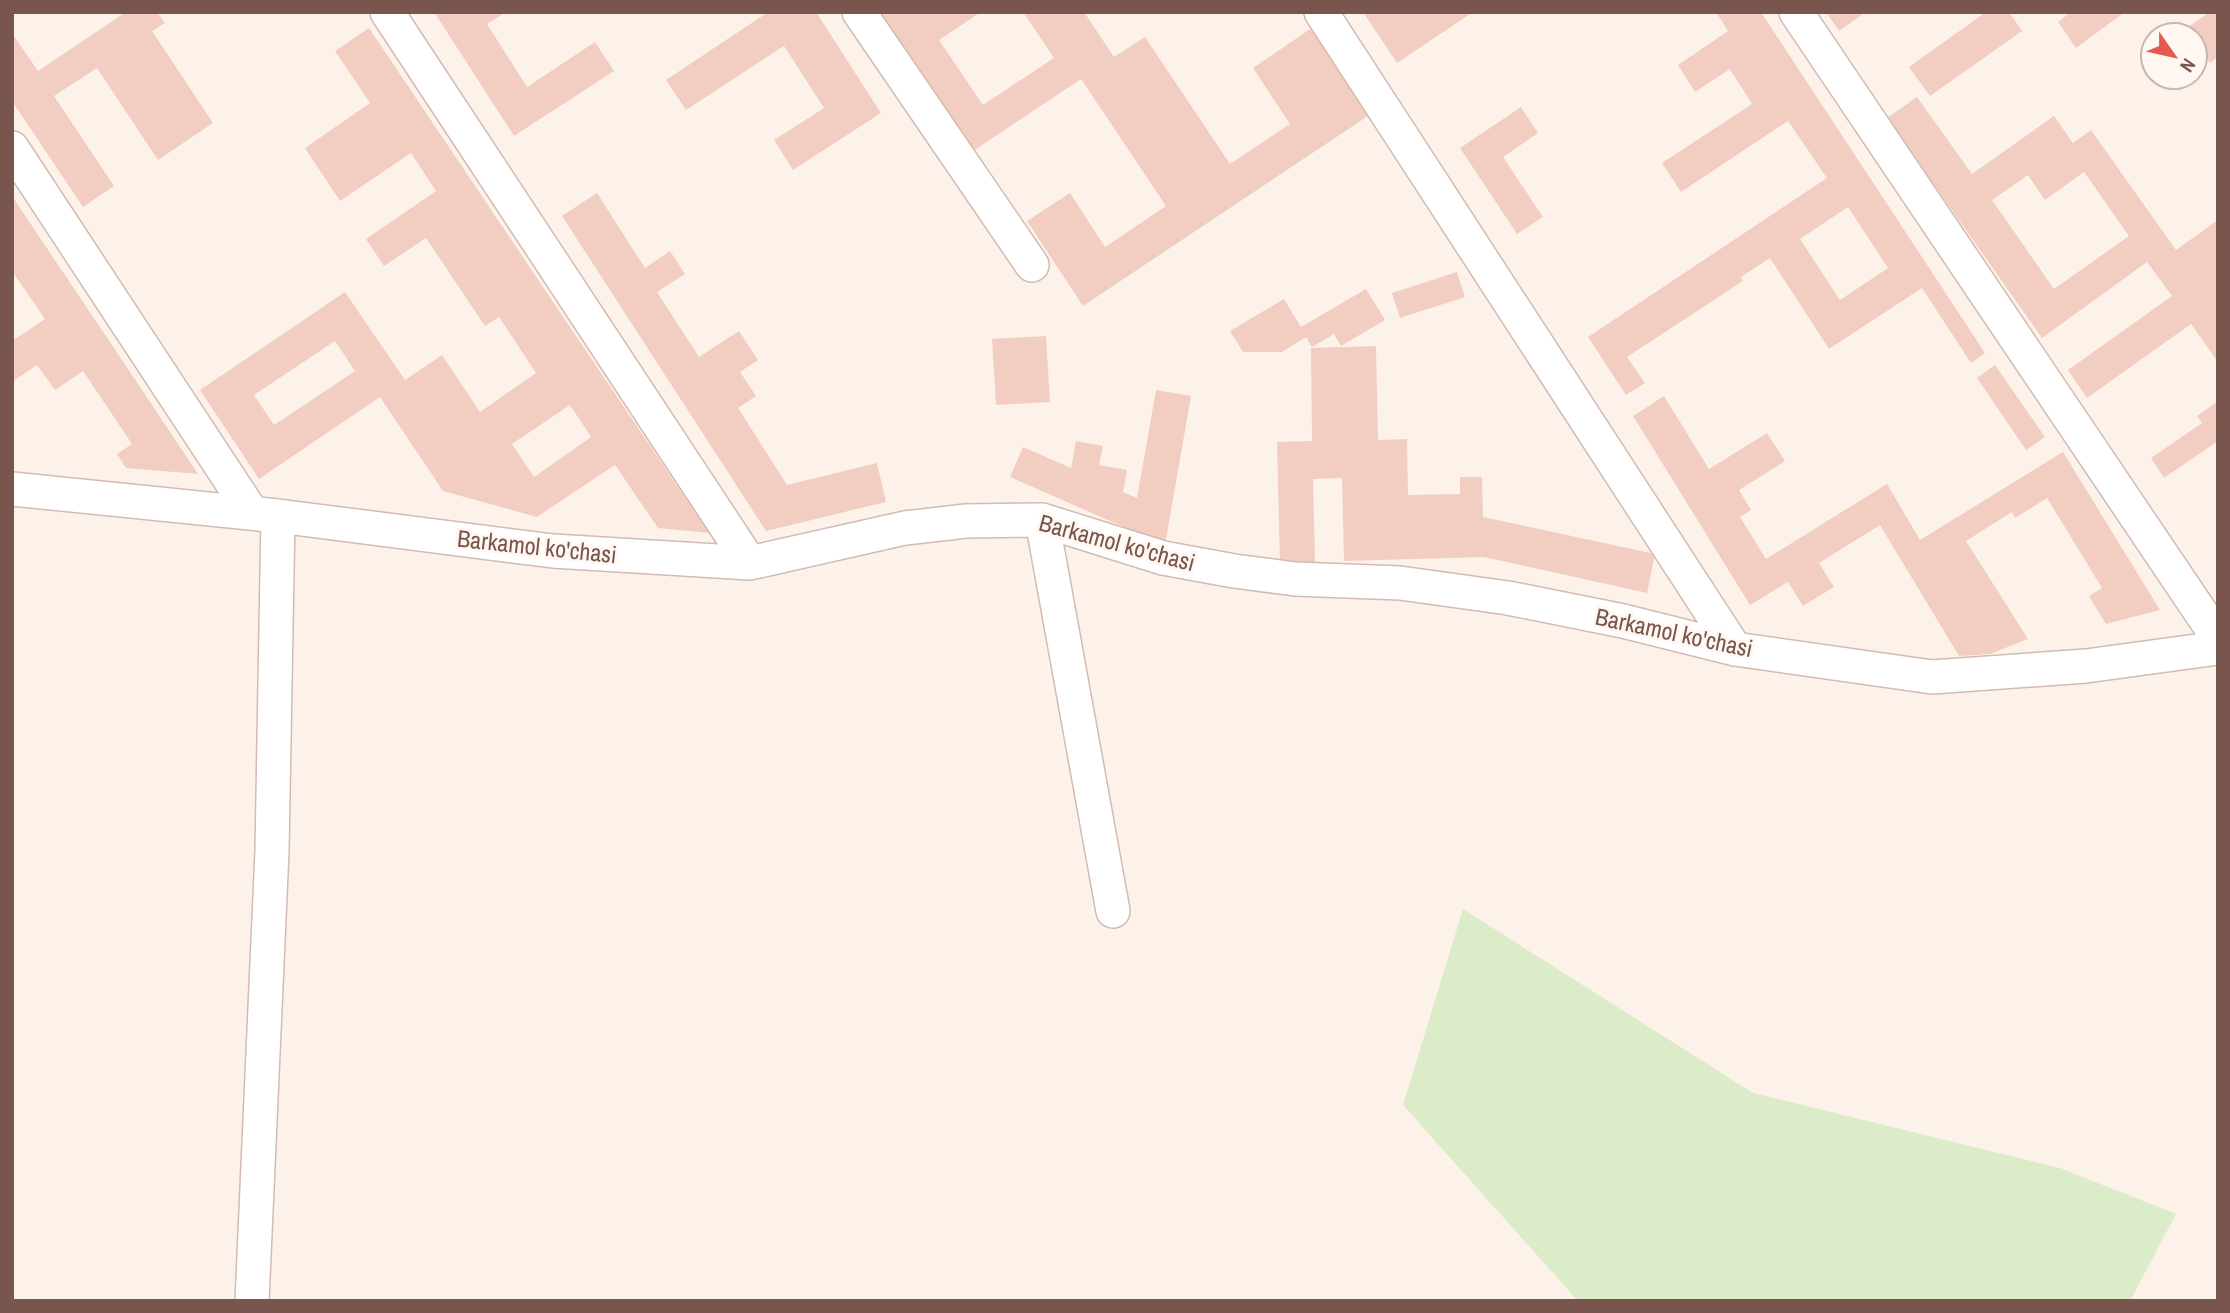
<svg xmlns="http://www.w3.org/2000/svg" width="2230" height="1313" font-family="'Archivo Narrow',sans-serif">
<rect width="100%" height="100%" fill="#fdf2ea"/>
<path fill="#dcebc8" d="M1463 909 1753 1093 2060 1168 2176 1214 2130 1301H1578L1403 1105Z"/>
<path fill="#f2cdc2" fill-rule="evenodd" d="M126 12H157L165 23 152 31 213 123 158 160 97 68 54 96 114 186 83 207 12 101V33L38 71Z
M434 12H506L487 24 527 87 595 42 614 71 514 136Z
M768 12H816L881 113 793 170 774 140 824 108 784 46 686 110 666 80Z
M876 12H981L939 40 983 105 1054 58 1023 12H1084L1114 57 1145 37 1230 164 1290 124 1253 68 1316 25 1374 112 1083 306 1027 221 1070 193 1105 247 1166 206 1081 79 970 153Z
M1363 12H1473L1397 63Z
M1716 12H1761L1985 353 1971 363 1922 288 1829 349 1770 258 1741 277 1743 281 1627 357 1645 383 1626 395 1588 337 1827 178 1788 121 1681 192 1662 163 1752 104 1730 69 1695 92 1678 65 1728 31ZM1848 207 1888 268 1840 300 1800 239Z
M1826 12H1866L1839 31Z
M1986 12H2009L2022 31 1930 96 1909 67Z
M2071 12H2125L2076 48 2058 22Z
M2209 12H2215L2218 15V57L2210 63 2195 42V35H2190L2186 29Z
M369 28 543 287 709 533 658 528 615 465 537 517 443 491 380 397 259 479 200 390 345 292 405 380 442 355 480 412 536 373 499 317 485 326 426 238 384 266 366 239 436 191 411 153 340 201 305 148 370 103 335 51ZM335 341 355 371 274 425 254 395ZM570 405 591 437 534 477 512 444Z
M1917 97 1972 174 2054 116 2073 143 2091 130 2176 250 2218 220V362L2191 324 2087 398 2068 370 2172 296 2147 262 2042 338 1887 118ZM2084 172 2129 236 2054 289 1992 200 2028 175 2045 200Z
M1521 107 1538 133 1503 157 1543 217 1517 234 1460 148Z
M597 193 645 268 670 251 685 274 657 292 699 357 739 331 758 360 740 372 756 396 738 408 787 485 877 463 886 502 766 531 562 216Z
M12 196 140 387 198 474 126 468 117 454 132 444 83 371 55 390 37 365 12 382V341L45 319 12 271Z
M1457 272 1465 297 1400 318 1392 293Z
M1366 289 1385 320 1341 346 1334 334 1312 347 1306 337 1282 352H1243L1230 331 1284 299 1301 327Z
M1046 336 1050 402 996 405 992 339Z
M1376 346 1378 440 1407 439 1408 495 1460 494V477H1482L1483 517 1655 554 1647 593 1484 557 1344 561 1342 478 1313 479 1315 562 1280 564 1277 442 1312 441 1311 348Z
M1995 365 2045 437 2026 450 1977 378Z
M1156 390 1191 396 1165 545 1010 477 1023 447 1071 468 1076 441 1103 446 1099 465 1127 470 1123 492 1137 498Z
M1664 396 1709 469 1767 433 1785 461 1739 490 1751 510 1740 517 1766 559 1887 484 1920 540 2063 452 2160 610 2106 624 2089 596 2102 588 2047 498 2015 518 2012 512 1966 541 2028 639 1990 654 1959 656 1880 525 1819 563 1834 587 1803 606 1788 582 1750 605 1633 416Z
M2218 401V441L2164 478 2151 458 2202 423 2197 416Z"/>
<g fill="none" stroke-linecap="round" stroke-linejoin="round">
<g stroke="#d2bbb2" stroke-width="36">
<path id="street" d="M387 12 750 563
M859 12 1032 265
M1321 12 1735 649
M1796 12 2218 638
M12 148 252 513
M12 489 278 516 553 551 750 563 905 528 966 521 1042 520 1163 558 1234 571 1295 579 1400 583 1508 598 1623 621 1735 649 1932 677 2086 666 2218 648
M1042 520 1113 911
M252 1301 272 851 278 516"/>
</g>
<use href="#street" stroke="#fff" stroke-width="33"/>
</g>
<g text-anchor="middle" stroke-width="6" stroke-linejoin="round" paint-order="stroke">
<g font-size="24" fill="#78554d" stroke="#fff7f1">
<text transform="translate(1117 543) rotate(15)" y="8">Barkamol ko'chasi</text>
<text transform="translate(537 547) rotate(6)" y="8">Barkamol ko'chasi</text>
<text transform="translate(1674 633) rotate(12)" y="8">Barkamol ko'chasi</text>
</g>
</g>
<rect width="2230" height="1313" fill="none" stroke="#78554d" stroke-width="28"/>
<g transform="translate(2174 56) rotate(124)"><circle r="33" fill="#fff7f1" stroke="#c9b6af" stroke-width="2"/>
<path d="M0-5L12 26L0 18L-12 26Z" fill="#e55951"/>
<text y="-10" font-size="19" font-weight="bold" text-anchor="middle" fill="#78554d">N</text>
</g>
</svg>
